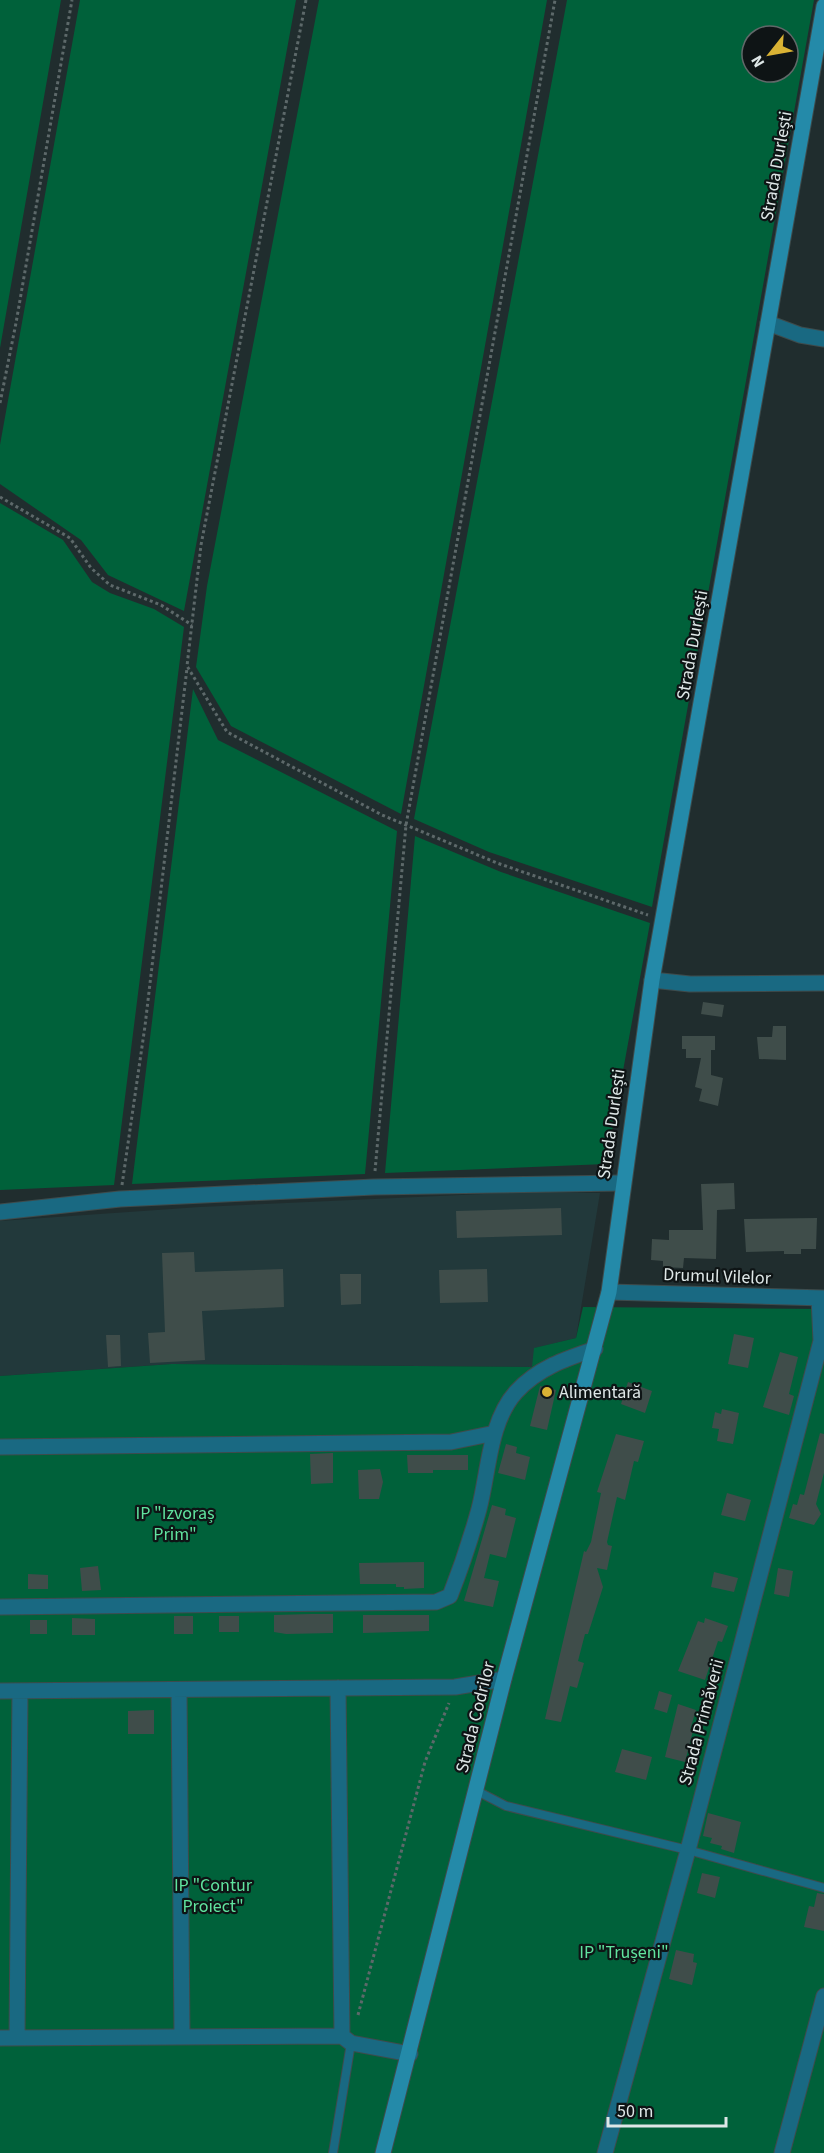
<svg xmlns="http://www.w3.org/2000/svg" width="824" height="2153" font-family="'Source Sans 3',sans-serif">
<rect width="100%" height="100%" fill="#202d2e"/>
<path fill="#22393b" d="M524 1192 600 1193 576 1338 535 1348 533 1367 172 1364 0 1376V1221L200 1207Z"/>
<path fill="#00613a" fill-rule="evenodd" d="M0 0H61L0 348Z
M80 0H296L184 611 108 575 81 540 0 484V445Z
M319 0H547L401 814 231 726 196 667 207 586Z
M567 0H814L652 907 489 852 414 819ZM752 36H788V72H752Z
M0 503 63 540 92 582 110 593 154 609 184 627 114 1185 0 1190Z
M193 689 218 740 397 831 365 1174 132 1184Z
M415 836 501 872 650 923 606 1164 385 1173Z
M583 1307 824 1309V2153H0V1376L172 1364 532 1367 534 1348 576 1338Z"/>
<path fill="#3f4d4a" d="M703 1002 724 1005 722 1017 701 1014Z
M773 1026H786V1060L759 1059 757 1037H772Z
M682 1036H715V1050H711V1075L723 1078 718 1106 699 1101 702 1089 695 1087 701 1058H686V1049H682Z
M734 1183 735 1209 717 1210 716 1259 684 1258 683 1268 663 1267V1261L651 1260 652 1239 669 1240V1230H703L701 1184Z
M561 1208 562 1235 457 1238 456 1211Z
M817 1218 816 1249H801V1254H784V1251L746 1252 744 1219Z
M194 1252 195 1272 283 1269 284 1307 202 1311 205 1360 150 1363 148 1333 165 1332 162 1253Z
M487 1269 488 1302 440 1303 439 1270Z
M340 1274H361V1304L341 1305Z
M734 1334 754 1338 748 1368 728 1364Z
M106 1335H120L121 1366 108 1367Z
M780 1352 798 1357 789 1394 794 1396 789 1415 763 1407Z
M628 1382 652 1391 645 1413 621 1404Z
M540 1386 556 1390 547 1430 530 1426Z
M722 1409 739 1413 733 1444 717 1441 719 1429 712 1428 715 1412 721 1414Z
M820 1433 824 1434V1473L816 1504 821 1514 814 1525 789 1518 793 1504 797 1505 800 1494 804 1495Z
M616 1434 644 1441 638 1462 634 1461 625 1500 617 1497 607 1542 608 1545 612 1546 607 1570 597 1568 603 1587 588 1634H585L578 1661 584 1663 577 1688 570 1686 561 1722 545 1719 584 1551 586 1552 591 1542 601 1493 597 1492Z
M506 1444 517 1447 516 1453 530 1457 525 1480 498 1473Z
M333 1453V1483L311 1484 310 1454Z
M407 1455H468V1470H433V1473H408Z
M380 1469 383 1482 379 1499H359L358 1470Z
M727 1493 751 1500 745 1521 721 1515Z
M492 1505 506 1509 505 1515 516 1518 506 1558 490 1554 484 1578 499 1581 493 1607 464 1601Z
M424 1562V1588L404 1589V1587H396V1584H360L359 1563Z
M98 1566 101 1590 82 1591 80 1568Z
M778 1568 793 1571 789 1597 774 1594Z
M714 1572 738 1578 734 1592 711 1587Z
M28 1574 48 1575V1589H28Z
M311 1614H333V1633L286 1634 274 1632V1615Z
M363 1615H429V1631L363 1633Z
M174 1616H193V1634H174Z
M219 1616H239V1632H219Z
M72 1618 95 1619V1635H72Z
M705 1618 728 1626 722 1642 718 1641 705 1680 678 1671 698 1621 704 1623Z
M30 1620H47V1634H30Z
M659 1691 672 1695 667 1713 654 1709Z
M678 1704 696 1710 690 1730 693 1731 685 1762 665 1757Z
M154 1710V1734H128V1711Z
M622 1749 652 1757 646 1780 615 1772Z
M708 1813 741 1822 734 1853 721 1849 722 1846 710 1843 712 1838 703 1836Z
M702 1873 720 1877 715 1898 697 1893Z
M817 1893 824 1894V1931L804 1927 809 1906 814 1907Z
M676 1950 694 1954 693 1962 697 1963 692 1985 669 1979Z"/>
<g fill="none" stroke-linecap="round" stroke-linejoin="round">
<g stroke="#3e4b4c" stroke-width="10">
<path id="lane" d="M477 1791 506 1806 688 1850 824 1888
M333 2153 351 2043"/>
</g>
<g stroke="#3e4b4c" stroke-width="17">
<path id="street" d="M768 323 800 335 824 339
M652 980 690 984 824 983
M0 1212 120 1199 374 1187 622 1183
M609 1292 824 1298
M0 1447 451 1442 495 1433
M0 1607 436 1602 450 1596C461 1568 471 1538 479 1509 489 1471 489 1422 516 1392 538 1368 565 1359 595 1349
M338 1688 342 2036
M179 1690 182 2036
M0 1691 455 1687 504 1679
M0 2038 342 2036 351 2043 410 2054
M17 2038 20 1691
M605 2153 688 1850 821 1341 819 1298
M782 2153 824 1996"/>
</g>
<g stroke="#3e4b4c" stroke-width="17">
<path id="secondary" d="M383 2153 504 1679 609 1292 652 980 824 6"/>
</g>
<path stroke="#5d696a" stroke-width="3" stroke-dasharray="3 3" stroke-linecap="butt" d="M306 0 201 545 187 666 227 732 382 815 497 863 648 915
M0 403 16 323 72 0
M0 497 70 538 91 568 110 585 161 605 192 625
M375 1171 406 825 555 0
M122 1185 145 1026 187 668
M358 2015 425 1762 449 1703"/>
<use href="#lane" stroke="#196982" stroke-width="8"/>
<use href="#street" stroke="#196982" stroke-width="15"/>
<use href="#secondary" stroke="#248aa9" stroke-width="15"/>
</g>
<circle fill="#d9b334" stroke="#0e1415" stroke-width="2" cx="547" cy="1392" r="6"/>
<g text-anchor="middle" stroke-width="4.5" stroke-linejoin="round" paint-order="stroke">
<g font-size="18" fill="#dee7e7" stroke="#0e1415">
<text transform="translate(776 166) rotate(-80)" y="6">Strada Durlești</text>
<text transform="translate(692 645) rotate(-80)" y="6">Strada Durlești</text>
<text transform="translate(611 1124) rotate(-82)" y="6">Strada Durlești</text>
<text transform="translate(717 1276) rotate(2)" y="6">Drumul Vilelor</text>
<text transform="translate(475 1717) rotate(-76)" y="6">Strada Codrilor</text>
<text transform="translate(701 1722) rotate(-75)" y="6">Strada Primăverii</text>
</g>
<g font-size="18" fill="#dee7e7" stroke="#0e1415" text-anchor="start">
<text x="559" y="1398">Alimentară</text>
</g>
<g font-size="18" fill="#60e49f" stroke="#0e1415">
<text x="175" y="1519">IP "Izvoraș<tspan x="175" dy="21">Prim"</tspan></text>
<text x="213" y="1891">IP "Contur<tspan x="213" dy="21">Proiect"</tspan></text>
<text x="624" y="1958">IP "Trușeni"</text>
</g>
</g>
<g transform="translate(770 54) rotate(239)"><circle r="28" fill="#0e1415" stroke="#616869" stroke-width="1.5"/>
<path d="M0-4.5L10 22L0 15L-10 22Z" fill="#d9b334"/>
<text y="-9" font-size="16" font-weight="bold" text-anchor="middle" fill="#dee7e7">N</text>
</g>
<path d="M608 2117v9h118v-9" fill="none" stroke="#dee7e7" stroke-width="3"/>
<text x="617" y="2117" font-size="18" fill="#dee7e7" stroke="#0e1415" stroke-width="4.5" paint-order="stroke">50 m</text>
</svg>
